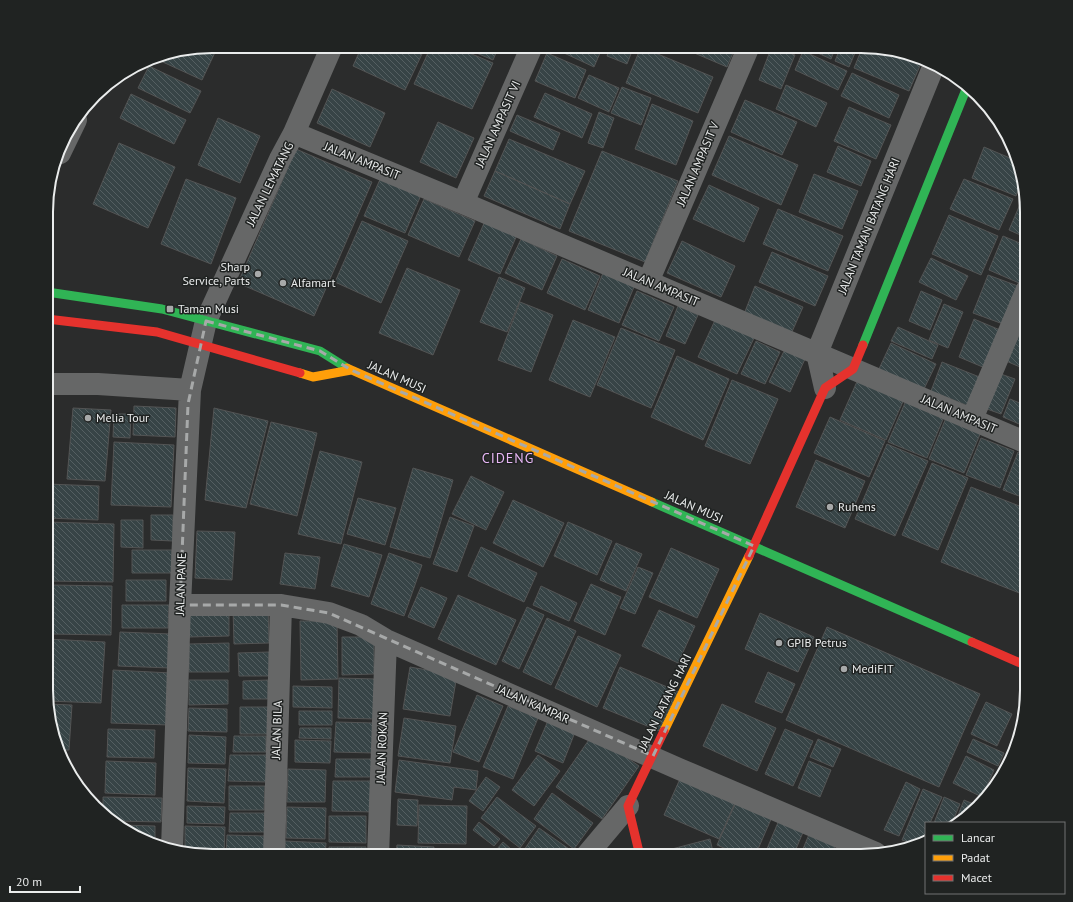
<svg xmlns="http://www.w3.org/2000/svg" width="1073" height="902" font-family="'PT Sans',sans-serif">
<defs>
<pattern id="building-back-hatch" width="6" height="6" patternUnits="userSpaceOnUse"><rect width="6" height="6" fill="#374446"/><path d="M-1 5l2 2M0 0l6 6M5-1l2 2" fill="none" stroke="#545f61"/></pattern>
</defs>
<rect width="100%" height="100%" fill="#2b2c2c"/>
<path fill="url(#building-back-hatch)" stroke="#535454" d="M212 46H218L202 80 154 58 159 55Z
M362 46H404L422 54 405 90 353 66Z
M431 46H453L493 63 472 109 414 84Z
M460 46H499L493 60Z
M549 46H603L594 67Z
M610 46H634L627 64 607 56Z
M678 46H736L727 67Z
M772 46 795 55 781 89 759 80Z
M802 46H836L831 59Z
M841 46H858L849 67 835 61Z
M863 46H871L923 59 909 91 854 68Z
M641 47 713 77 698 113 626 83Z
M803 51 847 71 838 90 795 70Z
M547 53 586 70 575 98 535 81Z
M149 66 201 91 190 113 138 88Z
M852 73 899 95 889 118 841 96Z
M589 75 619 88 609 112 578 98Z
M786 85 827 103 816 127 776 109Z
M622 87 651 98 641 125 611 113Z
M332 89 385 113 370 147 317 123Z
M545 93 592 114 582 138 534 117Z
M131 94 186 120 174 144 120 118Z
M745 100 797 122 782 155 731 132Z
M652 104 693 121 676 165 635 149Z
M849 107 891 125 876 159 834 141Z
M599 112 614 118 603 148 588 143Z
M517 115 560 133 553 150 510 131Z
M218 118 260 136 240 183 198 165Z
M438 122 474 138 456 178 420 162Z
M729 136 798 165 781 205 712 175Z
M509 139 585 171 570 204 495 171Z
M119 143 175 167 148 228 93 204Z
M838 146 871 161 861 186 827 172Z
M984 147 1017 161 1021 183 1016 196 972 178Z
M296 149 372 182 314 316 238 283Z
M602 151 678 181 645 262 569 231Z
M495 171 570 204 560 229 484 196Z
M814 174 858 191 842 229 799 212Z
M381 177 421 195 405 233 364 216Z
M186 179 236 198 211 264 161 244Z
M964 179 1013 199 999 230 950 209Z
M709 185 759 208 744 242 693 219Z
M1024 195 1027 212V238L1009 230Z
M424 199 475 221 459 257 408 235Z
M778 209 843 236 828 271 763 244Z
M949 215 998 236 981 275 932 254Z
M362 221 408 241 381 303 335 282Z
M485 221 517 235 500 274 468 260Z
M1003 236 1027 246V264L1019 283 989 270Z
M521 239 557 256 542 290 505 273Z
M682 241 735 266 721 297 667 273Z
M772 252 828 276 815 306 759 282Z
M931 258 968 276 956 300 919 282Z
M562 259 600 276 585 310 547 293Z
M407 268 460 290 433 355 379 333Z
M603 273 634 287 619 323 588 310Z
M988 275 1018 286 1003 324 973 313Z
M499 277 525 288 507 332 480 322Z
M755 286 803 307 791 334 744 314Z
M637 291 674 307 659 341 622 325Z
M921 291 942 300 930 330 909 321Z
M520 302 553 315 531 372 498 360Z
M944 304 963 312 948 348 929 340Z
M678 306 698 315 685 344 666 336Z
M716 318 755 336 737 374 698 357Z
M974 319 1000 330 985 368 959 357Z
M573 320 615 337 590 397 549 380Z
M1023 321 1027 323V370L1006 361Z
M898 327 938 345 932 359 891 341Z
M621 328 675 350 651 408 597 385Z
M756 341 780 352 765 384 741 374Z
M891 343 936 364 923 391 878 371Z
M785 349 805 359 790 392 769 382Z
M677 356 729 379 703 440 651 417Z
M942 362 982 378 971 407 931 391Z
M998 373 1015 379 1001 414 984 408Z
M859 377 905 397 886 440 840 420Z
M732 380 778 399 750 464 705 446Z
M908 396 946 412 927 458 888 442Z
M1010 399 1027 406 1026 427 1003 417Z
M134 406 176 408 175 437 133 435Z
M73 408 111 410 105 481 67 479Z
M214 408 268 421 246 508 205 500Z
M948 413 983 427 964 473 929 459Z
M114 414H131L130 438 113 437Z
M830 417 885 441 869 477 814 453Z
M271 422 317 433 297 516 250 504Z
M981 438 1014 451 1000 488 966 475Z
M114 442 174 445 171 507 111 505Z
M887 444 928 461 895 536 855 519Z
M320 451 362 462 341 544 298 534Z
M1018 452 1027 455V499L1003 490Z
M816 460 865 481 845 528 796 507Z
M932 463 968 478 938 550 902 535Z
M413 468 453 480 430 558 390 547Z
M471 476 504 492 486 530 452 514Z
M47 484 99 486 98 520 47 518Z
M971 487 1027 509V596L941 562Z
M358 498 396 508 385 545 347 534Z
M513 500 564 523 543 567 493 543Z
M151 515H173V541L151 540Z
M450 517 474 526 457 572 433 564Z
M121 520H143V548L121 547Z
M47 522 114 524 113 582 47 581Z
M568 522 612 541 597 575 554 556Z
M197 531 235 532 232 580 195 578Z
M616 543 642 554 626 591 600 580Z
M344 544 382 555 369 597 331 586Z
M481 547 537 573 524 602 468 576Z
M671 548 719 569 697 618 649 597Z
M132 550H172V573H132Z
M285 553 320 557 315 589 280 584Z
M389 553 422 565 404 616 371 604Z
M638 567 653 573 635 614 620 608Z
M126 580H166V601H126Z
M591 584 621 597 605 635 574 621Z
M51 585 112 586 111 635 50 634Z
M541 586 577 603 569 621 533 605Z
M421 587 447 598 434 628 408 617Z
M458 595 516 620 496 665 438 639Z
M122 605H169L168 628H122Z
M268 607 269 643 234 644 233 608Z
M527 607 544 615 519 669 502 661Z
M229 610V636L189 637 188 611Z
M659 610 695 626 678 663 642 646Z
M760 613 814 637 798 672 745 649Z
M547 618 576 631 551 685 523 672Z
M300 621H337L338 679 301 680Z
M827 627 980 694 939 787 786 720Z
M120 632 171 634 170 668 118 666Z
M578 636 621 655 597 707 555 688Z
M342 637H374V674L342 675Z
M47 639 105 642 101 703 46 701Z
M229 643V672H189V644Z
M269 652V676H239L238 653Z
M410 667 457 675 450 716 403 709Z
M620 667 679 692 662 732 603 708Z
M113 670 171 673 169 725 111 723Z
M768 672 795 684 782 713 755 702Z
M339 678 376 679 375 719 338 718Z
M189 680H228V704L189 705Z
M268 680V699H243V681Z
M293 686 332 687V708L293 707Z
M477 695 503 706 479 762 453 752Z
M986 702 1012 714 997 746 971 734Z
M47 704 72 705 69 750H59Z
M722 704 776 728 757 771 703 746Z
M508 706 538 718 513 779 483 767Z
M240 707H268V734H240Z
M189 708 227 709V732L188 731Z
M299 711H332V725H299Z
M550 716 577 727 563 763 535 751Z
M404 718 456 726 450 763 398 756Z
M336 722 375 723 374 753 334 752Z
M300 728H331V739L299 738Z
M108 729 155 730 154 758 107 757Z
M785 729 813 741 793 786 765 774Z
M593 734 639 766 602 819 556 787Z
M189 735 226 737 225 764 188 763Z
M234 736H266V752H233Z
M818 739 841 749 833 767 810 757Z
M973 739 1004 753 998 766 967 752Z
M295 740 331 741 330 763 295 762Z
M230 755H267L266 782 228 781Z
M538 755 560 771 534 806 512 790Z
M966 756 994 770 982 797 953 783Z
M336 759H374L373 777H335Z
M399 760 478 771 476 790 454 787 452 800 395 792Z
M106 761 156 763 155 795 105 793Z
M809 761 831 770 820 797 798 788Z
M188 768 226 769 224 803 187 801Z
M288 769 326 770 325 802H287Z
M683 772 738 796 719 839 664 815Z
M486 777 500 787 483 811 469 801Z
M333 781H374L373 812 332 811Z
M906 782 920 789 899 836 884 830Z
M229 786H265L264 810H229Z
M923 789 942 797 930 823H926V833L921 844 915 845 902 840Z
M552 793 593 823 574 849 534 819Z
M103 797 162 798 161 822 115 821 103 813Z
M497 797 536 826 520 848 481 818Z
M944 797 960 804 952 823H934Z
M398 799 418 800 417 826 397 825Z
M964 800 976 805 974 810 955 823Z
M736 802 772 817 755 856H742L717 845Z
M419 805 467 806 466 844 418 843Z
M187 806 225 807 224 824 187 823Z
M287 807 326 808 325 839 286 838Z
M230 813H265V832H229Z
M329 816H366V843L329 842Z
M779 820 804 830 793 856H764Z
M479 822 500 839 494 846 473 830Z
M121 825 155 826V845L148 843Z
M185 826 225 827 224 856H202L185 852Z
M539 828 569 849 564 856H533L524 850Z
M810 832 836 843 831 856H800Z
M227 835 266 836V856H226Z
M710 839 714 856H669L668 850Z
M285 841 326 843 325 856H285Z
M503 842 519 856H491Z
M397 845 434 847 433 856H396Z
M329 847H366V856H329Z"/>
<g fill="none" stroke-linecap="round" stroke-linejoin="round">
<path stroke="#666767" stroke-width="22" d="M294 133 463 203 1027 443
M60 153 76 120
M463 203 532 46
M648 282 749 46
M47 384H98L190 390
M825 388 817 353 934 65
M972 419 1027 289
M180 605H281L329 613 361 625 386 640 679 769 876 853
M172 849 180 605 190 390 206 321 280 159 294 133 332 46
M274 856 281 605
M378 856 386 640
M586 856 628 806"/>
<path stroke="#30b455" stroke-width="9" d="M47 292 162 309 320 351 347 368
M863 345 967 87
M652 502 972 642"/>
<path stroke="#ff9f0a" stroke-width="9" d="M347 368 652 502
M300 373 313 377 351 370
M664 731 749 556"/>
<path stroke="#e5322d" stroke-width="9" d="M47 319 157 332 300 373
M749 556 825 388 853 369 863 345
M972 642 1027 666
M640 856 628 806 664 731"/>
</g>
<path fill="none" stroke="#a7a9a9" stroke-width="3" stroke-dasharray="8 5" stroke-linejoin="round" d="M206 321 320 351 351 370 754 546 653 756 329 613 281 605H180L188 404Z"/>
<g fill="#a7a9a9" stroke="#202322" stroke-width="1.5">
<circle cx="258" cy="274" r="4"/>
<circle cx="283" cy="283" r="4"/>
<rect x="166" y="305" width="8" height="8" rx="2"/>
<circle cx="88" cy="418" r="4"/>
<circle cx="830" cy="507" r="4"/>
<circle cx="779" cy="643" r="4"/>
<circle cx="844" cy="669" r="4"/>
</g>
<g text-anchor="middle" stroke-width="3" stroke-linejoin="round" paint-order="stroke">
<g font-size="12" fill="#eaecec" stroke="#202322">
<text transform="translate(498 124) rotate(-66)" y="4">JALAN AMPASIT VI</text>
<text transform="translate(362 161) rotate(22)" y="4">JALAN AMPASIT</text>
<text transform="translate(698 164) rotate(-67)" y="4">JALAN AMPASIT V</text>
<text transform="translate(270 184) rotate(-64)" y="4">JALAN LEMATANG</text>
<text transform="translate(869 226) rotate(-68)" y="4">JALAN TAMAN BATANG HARI</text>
<text transform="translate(661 287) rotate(23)" y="4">JALAN AMPASIT</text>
<text transform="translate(397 377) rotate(24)" y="4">JALAN MUSI</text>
<text transform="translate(959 414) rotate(23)" y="4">JALAN AMPASIT</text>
<text transform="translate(694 507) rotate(24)" y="4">JALAN MUSI</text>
<text transform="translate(181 584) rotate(-88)" y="4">JALAN PANE</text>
<text transform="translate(665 702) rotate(-64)" y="4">JALAN BATANG HARI</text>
<text transform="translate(533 704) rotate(24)" y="4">JALAN KAMPAR</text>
<text transform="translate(277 730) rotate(-88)" y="4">JALAN BILA</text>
<text transform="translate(382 748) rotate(-88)" y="4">JALAN ROKAN</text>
</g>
<g font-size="12" fill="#eaecec" stroke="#202322" text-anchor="start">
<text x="250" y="271" text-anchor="end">Sharp<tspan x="250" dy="14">Service, Parts</tspan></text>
<text x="291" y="287">Alfamart</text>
<text x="178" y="313">Taman Musi</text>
<text x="96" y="422">Melia Tour</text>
<text x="838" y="511">Ruhens</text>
<text x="787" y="647">GPIB Petrus</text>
<text x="852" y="673">MediFIT</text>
</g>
<g font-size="14" letter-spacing="1" fill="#e8b7f6" stroke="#202322">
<text x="508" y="463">CIDENG</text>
</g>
</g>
<path d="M0 0H1073V902H0ZM212 53H861A159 159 0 0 1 1020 212V690A159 159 0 0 1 861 849H212A159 159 0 0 1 53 690V212A159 159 0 0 1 212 53Z" fill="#202322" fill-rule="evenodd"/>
<path fill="none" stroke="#eaecec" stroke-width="2" d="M212 53H861A159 159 0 0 1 1020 212V690A159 159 0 0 1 861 849H212A159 159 0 0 1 53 690V212A159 159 0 0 1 212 53Z"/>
<rect x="925" y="822" width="140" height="72" fill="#202322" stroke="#717373"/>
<rect x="933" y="835" width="20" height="6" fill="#30b455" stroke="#717373"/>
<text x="961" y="842" font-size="12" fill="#eaecec">Lancar</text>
<rect x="933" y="855" width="20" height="6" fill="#ff9f0a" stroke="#717373"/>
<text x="961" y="862" font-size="12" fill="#eaecec">Padat</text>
<rect x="933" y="875" width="20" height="6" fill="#e5322d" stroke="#717373"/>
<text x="961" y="882" font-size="12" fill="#eaecec">Macet</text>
<path d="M10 886v6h70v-6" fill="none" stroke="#eaecec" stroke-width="2"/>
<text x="16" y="886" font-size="12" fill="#eaecec" stroke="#202322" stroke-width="3" paint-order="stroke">20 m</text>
</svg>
